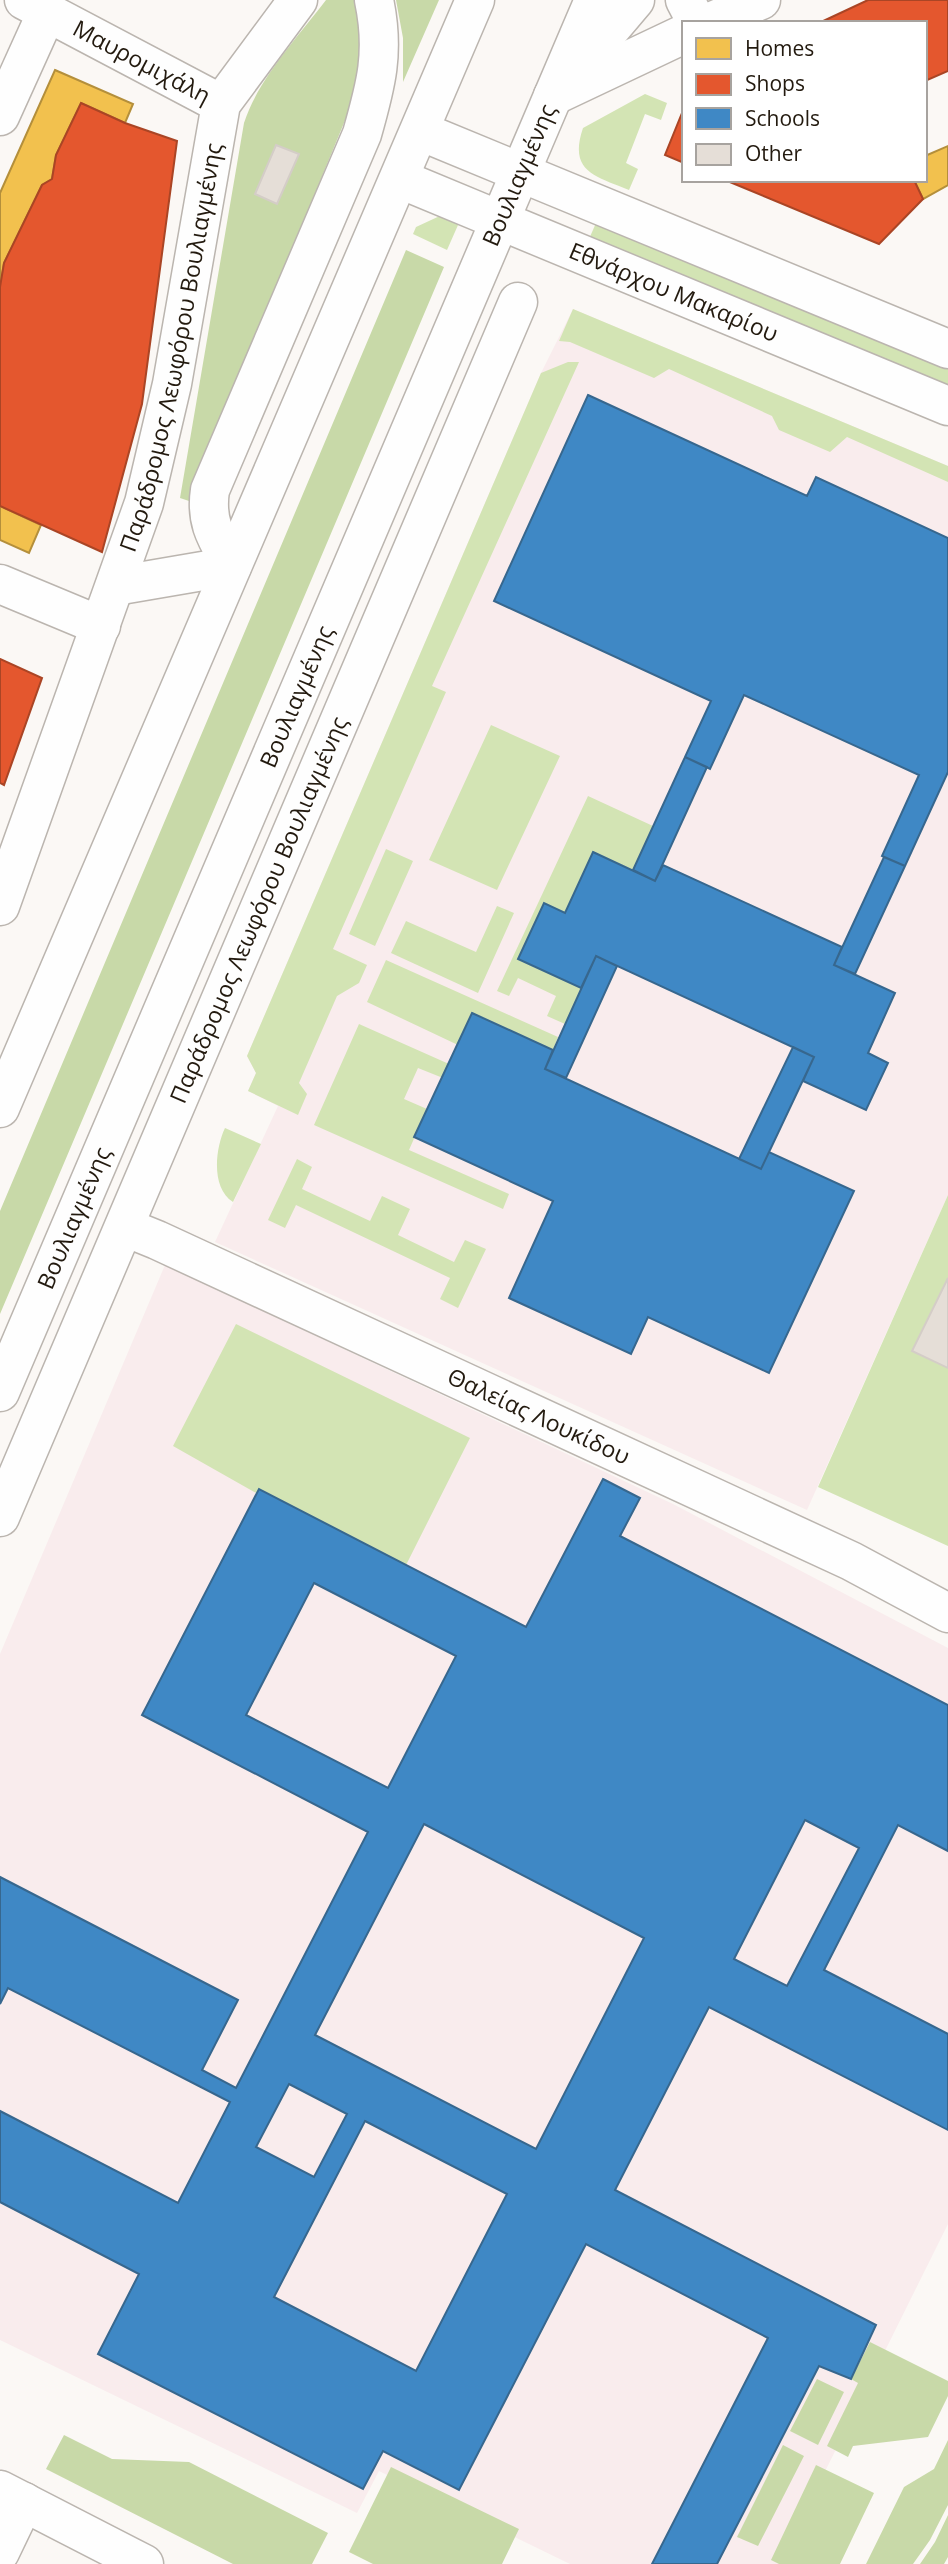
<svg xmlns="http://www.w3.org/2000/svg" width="948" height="2564" font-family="'Open Sans',sans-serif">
<rect width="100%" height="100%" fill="#fbf8f5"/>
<path fill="#f9eced" d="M573 309 948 466V1195L807 1510 215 1242 278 1106 248 1091 256 1073 247 1056 541 373Z
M165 1265 673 1504 948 1648V2224L779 2564H570L379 2471 357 2513 0 2340V1654Z"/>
<path fill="#d3e4b4" d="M645 94 667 103 661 120 645 114 626 163 638 169 629 190C596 176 568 172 583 128Z
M457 208 462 216 447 250 413 234 416 227Z
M596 223 948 369V389L589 239Z
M573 309 948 466V482L847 437 830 452 779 430 772 416 669 369 654 378 570 342 559 341Z
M568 362H579L432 686 446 692 333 949 367 965 359 983 337 996 299 1083 307 1094 298 1115 248 1091 256 1073 247 1056 541 373Z
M491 725 560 756 497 890 429 860Z
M588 796 653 826 633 870 593 852 565 913 544 903 518 958 581 988 565 1024 547 1016 556 996 518 978 509 996 497 991Z
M386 849 413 861 375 946 349 934Z
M497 906 514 913 478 993 391 953 406 921 476 952Z
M386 960 558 1037 553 1050 473 1013 458 1045 367 1002Z
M359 1024 449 1064 443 1078 418 1068 404 1099 427 1109 409 1150 509 1194 503 1209 314 1125Z
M225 1128 261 1144 233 1202C211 1188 215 1149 225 1128Z
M297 1159 312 1167 302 1189 370 1221 382 1196 410 1209 398 1235 454 1262 465 1240 486 1249 458 1308 440 1299 450 1278 296 1205 285 1228 268 1220Z
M948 1195V1546L818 1487Z
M236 1324 470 1438 401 1575 173 1446Z"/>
<path fill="#c8d9a8" d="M326 0H354C368 29 360 65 355 96L189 501 180 498 244 123C258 79 298 37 326 0Z
M396 0H439L403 82V38Z
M406 250 444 267 0 1314V1211Z
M870 2342 948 2381V2396L928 2437 853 2446 848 2457 827 2446 858 2383 851 2379Z
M817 2379 844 2392 818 2445 790 2431Z
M64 2435 112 2459 189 2462 328 2533 312 2564H233L46 2469Z
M948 2440V2505L930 2540 913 2564H866L904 2487 934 2469Z
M783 2445 804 2456 758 2546 737 2537Z
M816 2465 874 2493 840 2564H779L771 2560Z
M391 2467 519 2529 502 2564H373L349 2552Z
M948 2515V2557L944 2564H920L935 2542Z"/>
<path fill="#f2c14e" stroke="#b48f3b" stroke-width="2" d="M55 70 133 104 125 123 81 103 56 155 52 179 42 185 4 263 0 287V193Z
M948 146V185L923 199 914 180H925V156Z
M0 506 41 525 29 553 0 540Z"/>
<path fill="#e4572e" stroke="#aa4525" stroke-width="2" d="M868 0H948V71L925 81V23H819Z
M81 103 125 123 177 141 142 404 102 552 0 506V287L4 263 42 185 52 179 56 155Z
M684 108V163L665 155Z
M725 180H914L923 199 879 244Z
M0 659 42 678 4 785 0 783Z"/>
<path fill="#3f88c5" stroke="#37678e" stroke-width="2" fill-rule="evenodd" d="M588 395 807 496 816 477 948 538V772L905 866 882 856 919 775 744 695 710 769 685 757 711 701 494 601Z
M685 757 707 767 655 881 633 870Z
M593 852 655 881 663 865 842 947 834 965 895 993 868 1053 888 1063 866 1110 803 1081 814 1057 596 956 581 988 518 959 544 903 565 913Z
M884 857 905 866 855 974 834 965Z
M596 956 617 966 566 1078 545 1069Z
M472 1013 553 1050 545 1069 761 1169 769 1152 854 1191 769 1373 648 1317 631 1354 509 1298 553 1201 414 1137Z
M793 1047 814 1057 761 1169 739 1159Z
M603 1479 640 1498 620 1536 948 1705V1851L898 1825 824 1970 948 2034V2130L709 2007 615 2190 876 2325 851 2379 819 2366 717 2564H652L768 2338 586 2244 459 2490 383 2451 363 2489 98 2354 139 2274 0 2202V2111L178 2203 230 2102 8 1988 0 2004V1877L238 2000 202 2070 236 2088 368 1832 142 1715 259 1489 526 1627ZM314 1583 456 1656 388 1788 246 1715ZM805 1820 859 1848 787 1986 734 1959ZM424 1824 644 1938 536 2149 315 2035ZM289 2084 347 2114 314 2177 256 2147ZM365 2121 507 2194 416 2371 274 2297Z"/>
<path fill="#e5ded7" stroke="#d4cdc7" stroke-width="2" d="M276 145 299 154 277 204 255 194Z
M948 1278V1368L912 1351Z"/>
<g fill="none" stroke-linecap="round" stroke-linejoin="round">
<g stroke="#bbb5af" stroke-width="41">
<g id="minor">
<path id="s1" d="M24 0 221 104"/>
<path d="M685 0 697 23"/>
<path d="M708 23 761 0"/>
<path d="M564 84 635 0"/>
<path d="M553 96 684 34"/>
<path d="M0 116 47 12"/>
<path d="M420 131 948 349"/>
<path id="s2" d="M400 179 948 406"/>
<path d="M0 584 101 626"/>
<path id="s3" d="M0 906 144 503 172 384 221 104 298 0"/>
<path id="s4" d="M125 1227 157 1240 851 1561 948 1613"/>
<path id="s5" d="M0 1517 518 302"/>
<path d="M0 2490 144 2564"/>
<path d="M0 2552 24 2502"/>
</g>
</g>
<g stroke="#bbb5af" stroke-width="41">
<g id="major">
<path d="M115 586 232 566C217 539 205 523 210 490L362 134C376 85 385 52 374 0"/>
<path d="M0 1108 475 0"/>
<path id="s6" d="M0 1392 594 0"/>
</g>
</g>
<use href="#minor" stroke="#fefefe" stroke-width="38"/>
<use href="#major" stroke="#fefefe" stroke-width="38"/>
</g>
<g text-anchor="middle" stroke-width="7" stroke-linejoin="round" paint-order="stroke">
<g font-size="23" fill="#231a0f" stroke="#fff">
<text dy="8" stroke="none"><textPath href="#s1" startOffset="133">Μαυρομιχάλη</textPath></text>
<text dy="8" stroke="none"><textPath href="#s6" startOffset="1323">Βουλιαγμένης</textPath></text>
<text dy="8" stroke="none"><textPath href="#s2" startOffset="296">Εθνάρχου Μακαρίου</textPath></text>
<text dy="8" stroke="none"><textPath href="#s3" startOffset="586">Παράδρομος Λεωφόρου Βουλιαγμένης</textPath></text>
<text dy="8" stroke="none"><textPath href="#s6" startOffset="756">Βουλιαγμένης</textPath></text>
<text dy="8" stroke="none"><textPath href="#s5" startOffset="660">Παράδρομος Λεωφόρου Βουλιαγμένης</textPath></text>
<text dy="8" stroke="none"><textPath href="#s6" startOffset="189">Βουλιαγμένης</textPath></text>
<text dy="8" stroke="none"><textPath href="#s4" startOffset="455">Θαλείας Λουκίδου</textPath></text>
</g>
</g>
<rect x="682" y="21" width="245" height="161" fill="#ffffff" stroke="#a7a39f" stroke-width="2"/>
<rect x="696" y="38" width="35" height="21" fill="#f2c14e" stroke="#a7a39f" stroke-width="2"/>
<text x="745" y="56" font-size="21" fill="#231a0f">Homes</text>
<rect x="696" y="74" width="35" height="21" fill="#e4572e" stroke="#a7a39f" stroke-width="2"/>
<text x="745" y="91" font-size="21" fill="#231a0f">Shops</text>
<rect x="696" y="108" width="35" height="21" fill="#3f88c5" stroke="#a7a39f" stroke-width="2"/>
<text x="745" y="126" font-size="21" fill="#231a0f">Schools</text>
<rect x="696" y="144" width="35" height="21" fill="#e5ded7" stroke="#a7a39f" stroke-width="2"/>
<text x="745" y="161" font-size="21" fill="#231a0f">Other</text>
</svg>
